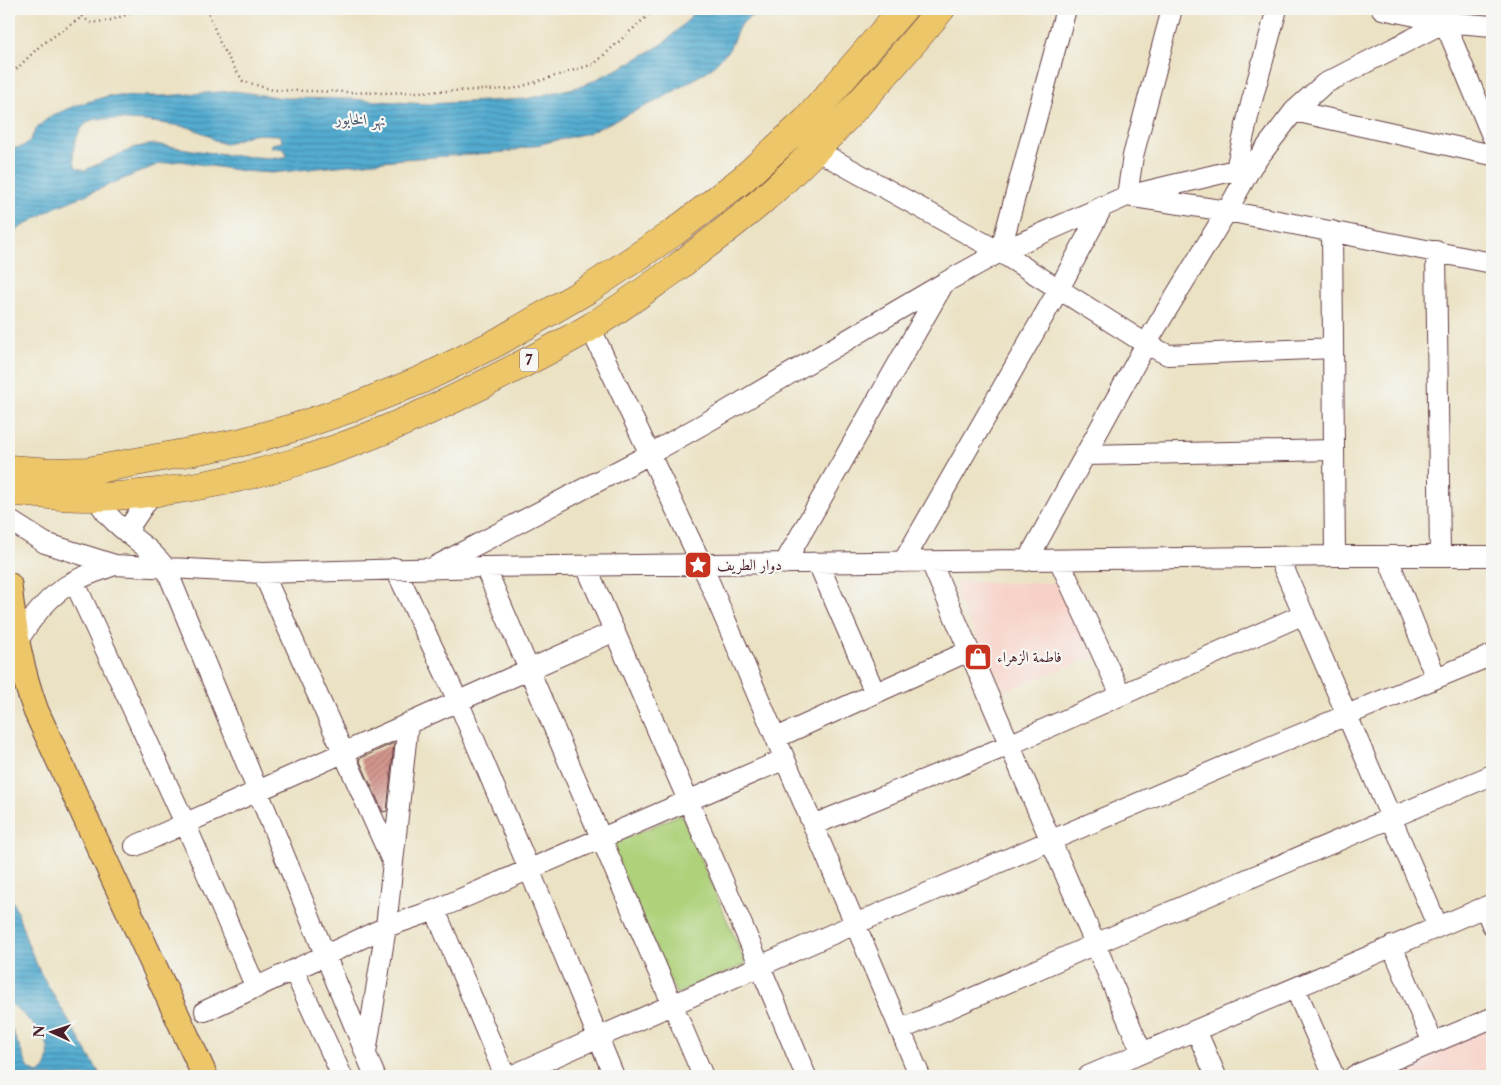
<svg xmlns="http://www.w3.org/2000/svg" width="1501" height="1085" font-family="'Libre Caslon Text',Amiri,serif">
<defs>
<pattern id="water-rules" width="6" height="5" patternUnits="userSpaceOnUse" patternTransform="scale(1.25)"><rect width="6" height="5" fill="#52acd0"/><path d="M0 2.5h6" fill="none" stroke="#468ba9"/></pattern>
<pattern id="building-hatch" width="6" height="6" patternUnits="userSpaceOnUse" patternTransform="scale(1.25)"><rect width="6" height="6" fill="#d3968e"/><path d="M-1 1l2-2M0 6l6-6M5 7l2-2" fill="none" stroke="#ad7a74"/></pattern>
</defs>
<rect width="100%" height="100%" fill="#f6f6f2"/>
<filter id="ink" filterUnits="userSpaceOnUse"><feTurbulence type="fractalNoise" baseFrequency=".02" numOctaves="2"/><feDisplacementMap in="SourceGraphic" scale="10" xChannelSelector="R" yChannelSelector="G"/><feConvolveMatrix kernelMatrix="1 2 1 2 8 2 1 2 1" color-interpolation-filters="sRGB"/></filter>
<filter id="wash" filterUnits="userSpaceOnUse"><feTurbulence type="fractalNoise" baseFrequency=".0096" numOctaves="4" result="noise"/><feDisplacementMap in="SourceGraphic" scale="20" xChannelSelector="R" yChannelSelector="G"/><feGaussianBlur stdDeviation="1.12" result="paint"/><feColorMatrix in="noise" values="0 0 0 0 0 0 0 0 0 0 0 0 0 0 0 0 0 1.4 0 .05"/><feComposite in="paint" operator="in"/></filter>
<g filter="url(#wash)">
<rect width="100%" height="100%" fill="#ebe2c4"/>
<path fill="#f7d1c7" d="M959 582 1061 583 1092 657 1004 691 955 594Z
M1492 1027V1076H1373Z"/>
<path fill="#aed17a" stroke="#7c7852" d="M681 814 746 964 676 994 611 845Z"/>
<path fill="url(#water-rules)" stroke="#4e667e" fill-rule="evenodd" d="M694 9H769L748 18 739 27 729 50 709 70 661 99 588 133 506 152 403 159 272 173 242 171 180 161 159 164 54 208 9 234V149L21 147 29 142 36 129 49 117 74 106 108 96H162L234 91 284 98 351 99 426 104 526 99 582 86 622 67 663 44 690 18ZM110 119 145 121 188 127 208 135 215 141 226 144 252 134 278 135 281 137 282 142 271 144V147L284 149 287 155 284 157 273 158 225 155 155 144 136 147 85 170 77 168C68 157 76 128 90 121 95 118 104 119 110 119Z
M9 893 17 911 28 944 40 972 101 1076H15L9 1065V1023L28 1067C44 1083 50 1061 48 1048 46 1037 19 1008 9 1003Z"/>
<g id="blocks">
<path fill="url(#building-hatch)" d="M394 743 387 811 383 812 359 759Z"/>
</g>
</g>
<g filter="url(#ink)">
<use href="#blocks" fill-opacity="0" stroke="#623c42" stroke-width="1"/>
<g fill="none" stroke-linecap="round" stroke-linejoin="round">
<g stroke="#623c42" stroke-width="22">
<path id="minor" d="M1172 9 1133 156 1127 196 1227 211 1492 263
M1382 9 1445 22 1492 26
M1439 9 1492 136
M1294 111 1492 155
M816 150 1000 252 1146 344 1168 355 1333 348
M1236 169 1251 104 1277 9
M1332 231 1335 556
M1436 251 1440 556
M1000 252 1066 9
M590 327 702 565 920 1076
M1085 455 1334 450
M92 485C100 514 121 528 144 546 152 552 159 560 166 568L375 1076
M9 520 45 543 115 565 263 573 485 567 1335 556H1492
M128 534 132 523 153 492
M1387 556 1436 678
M1279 557 1438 927
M1059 560 1121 695
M1027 561 1146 344 1227 211 1252 166 1294 111 1324 84 1445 22
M903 562 1059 289 1103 206
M931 562 1142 1053
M818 563 875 693
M784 564 944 283
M436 566 650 454 723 413 944 283 1000 252 1127 196 1252 166
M586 566 760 966 806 1076
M485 567 703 1076
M395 568 458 701 529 869 614 1076
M263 573 392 861
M74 581 185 823 256 988
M16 644C31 619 48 595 75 581 87 574 102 570 115 565
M776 738 969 651
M813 825 1009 745 1304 614
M135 846 615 631
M1485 907 1492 925
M435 910 505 1076
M1392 946 1433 1043
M294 971 342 1076
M1295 988 1334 1076
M205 1011 386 927 435 910 785 759
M900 1030 1095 944 1492 775
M1196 1030 1216 1076
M366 1053 386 927 408 723
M511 1076 855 924 1272 746 1492 655
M1088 1076 1492 904
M1354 1076 1492 1018"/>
</g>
<g stroke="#623c42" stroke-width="27">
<path id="major" d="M9 585C14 631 20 667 36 711L205 1076"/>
</g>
<g stroke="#623c42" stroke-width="29">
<path id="highway" d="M9 469 52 472 88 471 242 442 296 427 349 409 421 380 496 343 589 289 673 233 743 179 806 121 903 9
M9 491C38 494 67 498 96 497 233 492 357 448 478 387 515 368 553 349 589 328 617 311 644 291 671 272 700 250 729 228 757 205 792 175 824 142 855 108 884 76 913 43 941 9"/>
</g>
<path stroke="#623c42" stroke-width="2.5" stroke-dasharray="1 4" stroke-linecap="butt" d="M207 9 222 48 243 81 273 90 382 93 513 89 594 64 655 9
M82 17 91 23 111 20 143 9
M9 76 41 45 82 17 78 9"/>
<use href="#minor" stroke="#fff" stroke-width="20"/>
<use href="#major" stroke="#ecc669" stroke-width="25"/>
<use href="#highway" stroke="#ecc669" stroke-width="28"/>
</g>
</g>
<defs>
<g id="sight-square" transform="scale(1.4375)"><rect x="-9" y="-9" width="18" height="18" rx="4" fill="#c8321e" stroke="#f6f6f2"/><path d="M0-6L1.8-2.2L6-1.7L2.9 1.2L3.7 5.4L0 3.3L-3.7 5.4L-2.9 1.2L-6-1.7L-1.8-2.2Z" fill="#fff"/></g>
<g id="shop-square" transform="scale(1.4375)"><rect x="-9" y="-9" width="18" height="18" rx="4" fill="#c8321e" stroke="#f6f6f2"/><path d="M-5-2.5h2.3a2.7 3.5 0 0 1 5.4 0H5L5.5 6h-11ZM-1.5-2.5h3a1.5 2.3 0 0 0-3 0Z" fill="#fff"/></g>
</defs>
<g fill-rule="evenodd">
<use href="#sight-square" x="698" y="565"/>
<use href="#shop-square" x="978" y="657"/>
</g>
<g text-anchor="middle" stroke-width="4.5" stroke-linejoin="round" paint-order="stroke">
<rect fill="#f6f6f2" stroke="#7e6067" stroke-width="1" x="520" y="348.5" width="18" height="23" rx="4"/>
<g font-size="14" font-weight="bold" fill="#4a1f2b">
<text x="529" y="365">7</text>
</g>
<g font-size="15" fill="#4a1f2b" stroke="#f6f6f2" text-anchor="start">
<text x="717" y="570">دوار الطريف</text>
<text x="997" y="662">فاطمة الزهراء</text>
</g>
<g font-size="16" font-style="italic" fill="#4d576d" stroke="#f6f6f2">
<text transform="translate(361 119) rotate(3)" y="6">نهر الخابور</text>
</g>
</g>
<rect width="1501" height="1085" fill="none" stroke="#f6f6f2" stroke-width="30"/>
<g transform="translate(52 1032) rotate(273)" stroke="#f6f6f2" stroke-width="4" paint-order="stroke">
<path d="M0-4L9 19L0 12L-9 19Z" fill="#4a1f2b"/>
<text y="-8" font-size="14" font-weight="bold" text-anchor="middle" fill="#4a1f2b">N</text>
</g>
</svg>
